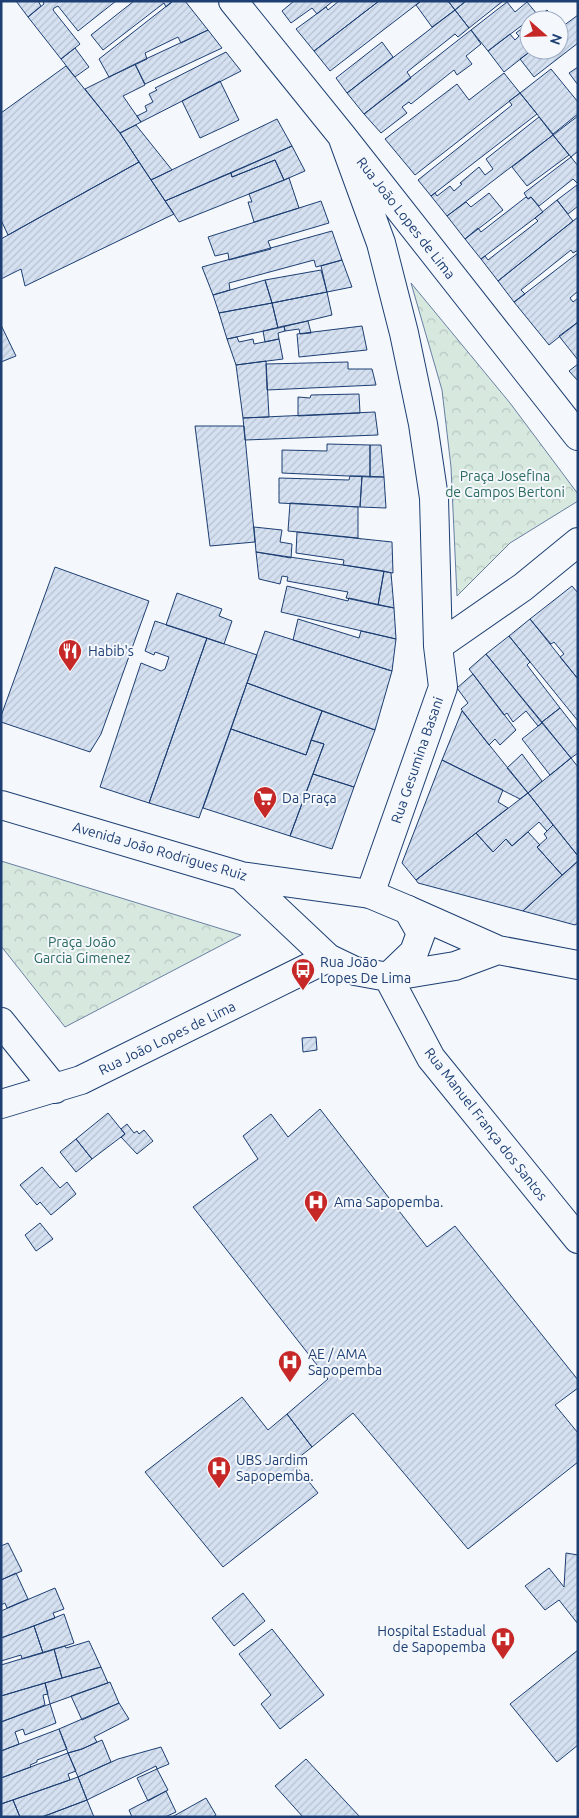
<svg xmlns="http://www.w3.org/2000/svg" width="579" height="1818" font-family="Ubuntu,sans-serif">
<defs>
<pattern id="forest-crowns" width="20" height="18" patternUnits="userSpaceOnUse" patternTransform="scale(1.25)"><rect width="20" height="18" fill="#d7e8df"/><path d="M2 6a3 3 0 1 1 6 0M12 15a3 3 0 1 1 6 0" fill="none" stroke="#b8c8c3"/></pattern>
<pattern id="building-hatch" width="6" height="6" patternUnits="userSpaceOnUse" patternTransform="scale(1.25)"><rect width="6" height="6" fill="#d5e0f0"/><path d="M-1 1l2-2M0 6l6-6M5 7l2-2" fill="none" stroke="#b6c1d1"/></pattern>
</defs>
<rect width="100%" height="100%" fill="#f4f7fb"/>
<path fill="url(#forest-crowns)" stroke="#687fa3" d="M411 283 510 403 578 494V501L510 543 457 596 451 467 442 390Z
M1 861 24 868 241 935 65 1027 1 946Z"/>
<path fill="url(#building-hatch)" stroke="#1d3f73" d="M16 1H38L41 6 28 17Z
M43 1H116L78 31 58 6 54 8 53 10 80 44 61 59 28 17 44 4Z
M134 1H173L166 7 164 3 103 50 91 35Z
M173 1H185L208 30 181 43 178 37 145 53 147 59 109 77 99 59Z
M294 1H333L317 14 312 8 291 23 282 11Z
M339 1H379L314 51 296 29 326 7 328 10Z
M379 1H421L330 71 314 51Z
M421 1H448L455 10 432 27 416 5Z
M448 1H466L455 10Z
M466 1H503L469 28 455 10Z
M507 2 515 12 527 2 537 14 488 51 471 30Z
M455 10 469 28 458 37 455 34 407 72 411 78 364 114 347 93Z
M547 10 553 17 556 16 559 20H533Z
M578 15V43L534 77 520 59 532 50H559V29Z
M529 23V50H532L504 72 488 51 510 34 515 40 519 36 516 33Z
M208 30 222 48 145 84 135 64Z
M471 30 481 44 466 56 472 64 457 75 454 70 411 104 409 102 402 107 407 113 381 133 364 114Z
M382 42 393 57 347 93 336 78Z
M75 48 89 67 75 77 61 59Z
M226 52 241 71 141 122 137 116 147 111 145 106 153 102 149 94 157 90 155 88Z
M135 64 145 85 123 96 141 122 120 133 85 89Z
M66 66 120 133 139 162 8 235 1 220V113Z
M578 67V85L569 73Z
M551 69 578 102V114L553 134 520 93Z
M504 73 520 93 415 175 385 139 457 84 469 100Z
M220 81 239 120 200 138 182 101Z
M520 93 537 114 431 196 418 180 512 105 509 101Z
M578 116V151L571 157 553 135Z
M539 117 553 135 447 216 431 196 435 193 437 196 450 186 454 191 462 184 460 183 479 167 485 175 493 169 486 159Z
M277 119 292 146 165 201 151 180Z
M136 125 172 170 151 180 120 133Z
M553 135 569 155 527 186 512 167Z
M292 146 305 171 284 180 275 160 232 177 231 173Z
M571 157 578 166V184L573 179 539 206 531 197 528 199 524 193Z
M275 160 284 180 179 222 165 201 231 173 232 177Z
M139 162 174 214 25 286 21 269 1 279V239Z
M289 178 299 208 254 222 248 202H252L249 194Z
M577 185 578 206 568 214 557 200Z
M489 193 503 210 465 239 447 216 466 202 471 207Z
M526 197 528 199 531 197 543 212 481 259 465 239 478 228 481 232Z
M557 200 573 221 498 281 481 259 485 256 488 260 538 221 535 218Z
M321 201 329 223 268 241 271 249 229 260 228 253 215 256 208 237Z
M578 217V250L573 253 571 250 521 290 525 294 514 302 498 281Z
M332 231 342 260 316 267 314 260 229 283 230 290 213 295 202 267Z
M578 253V291L570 298 573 302 578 298V322L549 345 514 302Z
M342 260 352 287 327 292 321 266Z
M321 270 327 292 272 303 265 280Z
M265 280 272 303 219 313 213 295Z
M327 292 332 315 278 328 272 303Z
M272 303 278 328 227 339 219 313Z
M308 321 311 333 300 334 299 329 285 331 284 326Z
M578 322V360L559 336Z
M1 325 16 356 1 362Z
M284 326 285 331 278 333 279 339 265 342 263 331Z
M362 326 367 350 299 357 297 334Z
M237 337 239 342 253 339 254 344 279 339 283 359 236 365 227 339Z
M266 361 269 417 243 418 236 365Z
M348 362V369H372L376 385 267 390 266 364Z
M578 364V381L569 371Z
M359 394 360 413 298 416V397L310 398 311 395Z
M375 412 378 435 245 440 243 418Z
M195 426H244L255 542 210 546Z
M327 444 370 445V477L282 473V450L327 451Z
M370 445H381L384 477H370Z
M350 476H362L360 507 279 503V478L349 480Z
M362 476 384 477 386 508 360 507Z
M290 503 358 507V538L288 531Z
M254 527 282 530 280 542 292 544 291 558 256 552Z
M297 532 392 542 393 573 343 565 344 560 296 553Z
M256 552 384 571 378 605 346 598 348 592 287 581 288 577 282 576 280 584 259 579Z
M55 567 149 601 101 734 90 752 1 722V716Z
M384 571 391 573 394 608 378 605Z
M287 586 348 601 349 598 394 608 396 639 281 612Z
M572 586 578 593V679L560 657 564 654 554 642 551 644 530 619Z
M177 593 222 609 219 616 232 621 224 644 166 625Z
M298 619 359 638 361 631 396 639 392 671 293 640Z
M530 619 578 679V721L509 636Z
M155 621 207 638 149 803 100 787 141 663 161 671 165 669 169 657 155 652 154 655 145 651Z
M265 631 392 671 375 730 247 683Z
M509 636 530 662 527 665 560 708 542 722 486 654Z
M207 638 257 655 199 818 149 803Z
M486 654 542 723 538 726 526 711 513 722 507 713 504 715 469 669Z
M473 674 516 730 500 745 495 739 489 745 461 709 468 703 457 688Z
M247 683 322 711 306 755 231 729Z
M560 708 578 731V753L571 758 542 722Z
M322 711 375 730 354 787 313 774 324 744 311 740Z
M462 711 528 793 520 799 442 760Z
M542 723 571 758 550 775 522 739Z
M231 729 306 755 311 740 324 744 290 836 203 808Z
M522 754 542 781 528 793 507 768Z
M571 758 578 767V856L528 793Z
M442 760 503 790 498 802 508 808 416 880 402 863Z
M313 774 354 787 332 849 290 836Z
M528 793 553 825 547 831 539 822 512 846 506 839 493 852 476 833Z
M553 825 578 856V861L562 875 537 847 547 838 544 834Z
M528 832 540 845 537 847 562 875 523 911 418 883 416 880 476 833 493 852 506 839 512 846Z
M578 861V923L575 925 523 911Z
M316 1037 317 1050 303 1052 302 1038Z
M320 1109 427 1247 455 1226 578 1380V1388L555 1405 578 1433V1462L468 1549 353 1413 312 1447 287 1414 328 1379 193 1207 258 1159 243 1136 271 1114 288 1137Z
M108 1113 125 1134 92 1159 76 1139Z
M127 1124 134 1133 137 1131 139 1134 144 1130 153 1141 137 1154 121 1137 125 1134 121 1129Z
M76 1139 92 1159 76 1172 60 1152Z
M42 1167 60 1188 67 1182 76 1194 51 1215 40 1202 37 1205 20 1185Z
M40 1223 53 1239 36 1251 25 1235Z
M242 1397 268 1430 287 1414 312 1447 293 1462 318 1493 223 1567 145 1472Z
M8 1543 22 1571 1 1580V1546Z
M566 1553 578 1555V1624L559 1600 545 1610 525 1586 549 1568 564 1587Z
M16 1573 28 1599 7 1608 5 1603 1 1605V1580Z
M55 1588 64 1609 53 1613 55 1618 1 1638V1611Z
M243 1593 265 1621 234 1646 212 1618Z
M64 1614 74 1643 43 1653 34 1626Z
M34 1626 43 1653 22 1659 21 1655 1 1661V1638Z
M272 1629 324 1695 280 1729 261 1704 271 1695 239 1654Z
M89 1641 101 1667 62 1678 54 1649 65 1646 66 1648Z
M54 1649 62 1678 1 1696V1665Z
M578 1650V1745L557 1762 510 1704Z
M101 1667 108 1683 50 1704 45 1683Z
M110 1682 119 1703 82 1720 71 1696Z
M45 1683 48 1694 43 1695 45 1705 1 1722V1696Z
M119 1703 129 1719 94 1737 97 1742 82 1749 68 1753 59 1729Z
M50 1704 56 1723 25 1735 23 1729 15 1732 19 1744 1 1751V1722Z
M59 1729 67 1749 37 1760V1762L30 1765 31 1767 1 1778V1751Z
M102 1740 111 1762 78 1777 68 1753 82 1749Z
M161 1747 169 1764 157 1769 156 1766 87 1800 78 1777 118 1759Z
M68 1753 76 1771 68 1774 70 1780 1 1804V1778Z
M306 1759 360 1817H303L275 1786Z
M157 1769 168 1790 148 1801 137 1778Z
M78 1777 87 1800 42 1817H20L13 1800Z
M166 1791 176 1812 165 1817H132L129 1810Z
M206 1798 216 1815 213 1817H172Z
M13 1800 20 1817H1V1804Z
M87 1800 94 1817H42Z"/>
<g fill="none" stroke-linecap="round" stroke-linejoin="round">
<g stroke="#1d3f73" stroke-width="30">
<path id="minor" d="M233 1 342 136 578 436
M342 136 381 243 404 333 423 424 434 498 438 646 443 687 370 894
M438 646 523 587 578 542
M408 910 498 950 578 965
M388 977 455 966 498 950
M1 1022 55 1089
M1 1104 81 1080 328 958"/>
</g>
<g stroke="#1d3f73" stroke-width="30">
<path id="tertiary" d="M1 805 241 876 370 894 408 910 421 933 414 952 388 977
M241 876 328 958 355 971 388 977
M388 977 431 1058 578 1239"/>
</g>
<use href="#minor" stroke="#f4f7fb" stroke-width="28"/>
<use href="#tertiary" stroke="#f4f7fb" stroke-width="28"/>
</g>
<defs>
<g id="restaurant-pin" transform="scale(1.25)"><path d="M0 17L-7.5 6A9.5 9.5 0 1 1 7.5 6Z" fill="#c62828" stroke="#f4f7fb"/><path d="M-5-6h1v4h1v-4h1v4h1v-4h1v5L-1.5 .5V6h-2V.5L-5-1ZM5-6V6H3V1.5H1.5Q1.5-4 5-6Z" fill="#fff"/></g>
<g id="supermarket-pin" transform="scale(1.25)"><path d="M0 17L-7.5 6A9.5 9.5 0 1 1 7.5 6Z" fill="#c62828" stroke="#f4f7fb"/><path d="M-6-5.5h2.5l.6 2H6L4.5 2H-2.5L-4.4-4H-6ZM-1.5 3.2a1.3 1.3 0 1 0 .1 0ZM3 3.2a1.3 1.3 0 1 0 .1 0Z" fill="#fff"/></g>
<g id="bus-pin" transform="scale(1.25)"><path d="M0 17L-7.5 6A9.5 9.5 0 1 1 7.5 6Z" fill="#c62828" stroke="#f4f7fb"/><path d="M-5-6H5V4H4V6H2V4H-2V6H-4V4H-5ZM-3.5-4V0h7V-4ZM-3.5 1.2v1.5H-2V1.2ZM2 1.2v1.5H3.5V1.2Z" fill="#fff"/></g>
<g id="hospital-pin" transform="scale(1.25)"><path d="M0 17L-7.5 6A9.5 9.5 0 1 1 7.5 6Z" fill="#c62828" stroke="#f4f7fb"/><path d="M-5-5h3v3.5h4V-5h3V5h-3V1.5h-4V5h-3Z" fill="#fff"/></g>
</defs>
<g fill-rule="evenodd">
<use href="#restaurant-pin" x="70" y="651"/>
<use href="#supermarket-pin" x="265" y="798"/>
<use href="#bus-pin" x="303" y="970"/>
<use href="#hospital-pin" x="316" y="1202"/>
<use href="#hospital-pin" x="290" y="1362"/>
<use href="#hospital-pin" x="219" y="1468"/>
<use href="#hospital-pin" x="503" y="1639"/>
</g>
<g text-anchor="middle" stroke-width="4" stroke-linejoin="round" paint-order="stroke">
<g font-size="14" fill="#1d3f73" stroke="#f4f7fb">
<text transform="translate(406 218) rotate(52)" y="5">Rua João Lopes de Lima</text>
<text transform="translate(417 760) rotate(-71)" y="5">Rua Gesumina Basani</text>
<text transform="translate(160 851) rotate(16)" y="5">Avenida João Rodrigues Ruiz</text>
<text transform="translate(167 1038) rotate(-26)" y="5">Rua João Lopes de Lima</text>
<text transform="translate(486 1124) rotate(52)" y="5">Rua Manuel França dos Santos</text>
</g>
<g font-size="14" fill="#2c6c60" stroke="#f4f7fb">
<text x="505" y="481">Praça Josefina<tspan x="505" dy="16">de Campos Bertoni</tspan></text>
<text x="82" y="947">Praça João<tspan x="82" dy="16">Garcia Gimenez</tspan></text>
</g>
<g font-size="14" fill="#1d3f73" stroke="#f4f7fb" text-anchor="start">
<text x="88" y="656">Habib's</text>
<text x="282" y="803">Da Praça</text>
<text x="320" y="967">Rua João<tspan x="320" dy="16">Lopes De Lima</tspan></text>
<text x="334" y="1207">Ama Sapopemba.</text>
<text x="308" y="1359">AE / AMA<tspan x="308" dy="16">Sapopemba</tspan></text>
<text x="236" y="1465">UBS Jardim<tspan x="236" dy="16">Sapopemba.</tspan></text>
<text x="486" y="1636" text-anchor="end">Hospital Estadual<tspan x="486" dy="16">de Sapopemba</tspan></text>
</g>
</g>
<rect width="579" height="1818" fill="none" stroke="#1d3f73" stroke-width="5"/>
<g transform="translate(544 35) rotate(110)"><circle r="24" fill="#f4f7fb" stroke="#9eadc5"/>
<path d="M0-4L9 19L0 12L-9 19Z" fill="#c62828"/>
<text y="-8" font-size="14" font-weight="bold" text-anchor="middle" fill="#1d3f73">N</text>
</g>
</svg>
